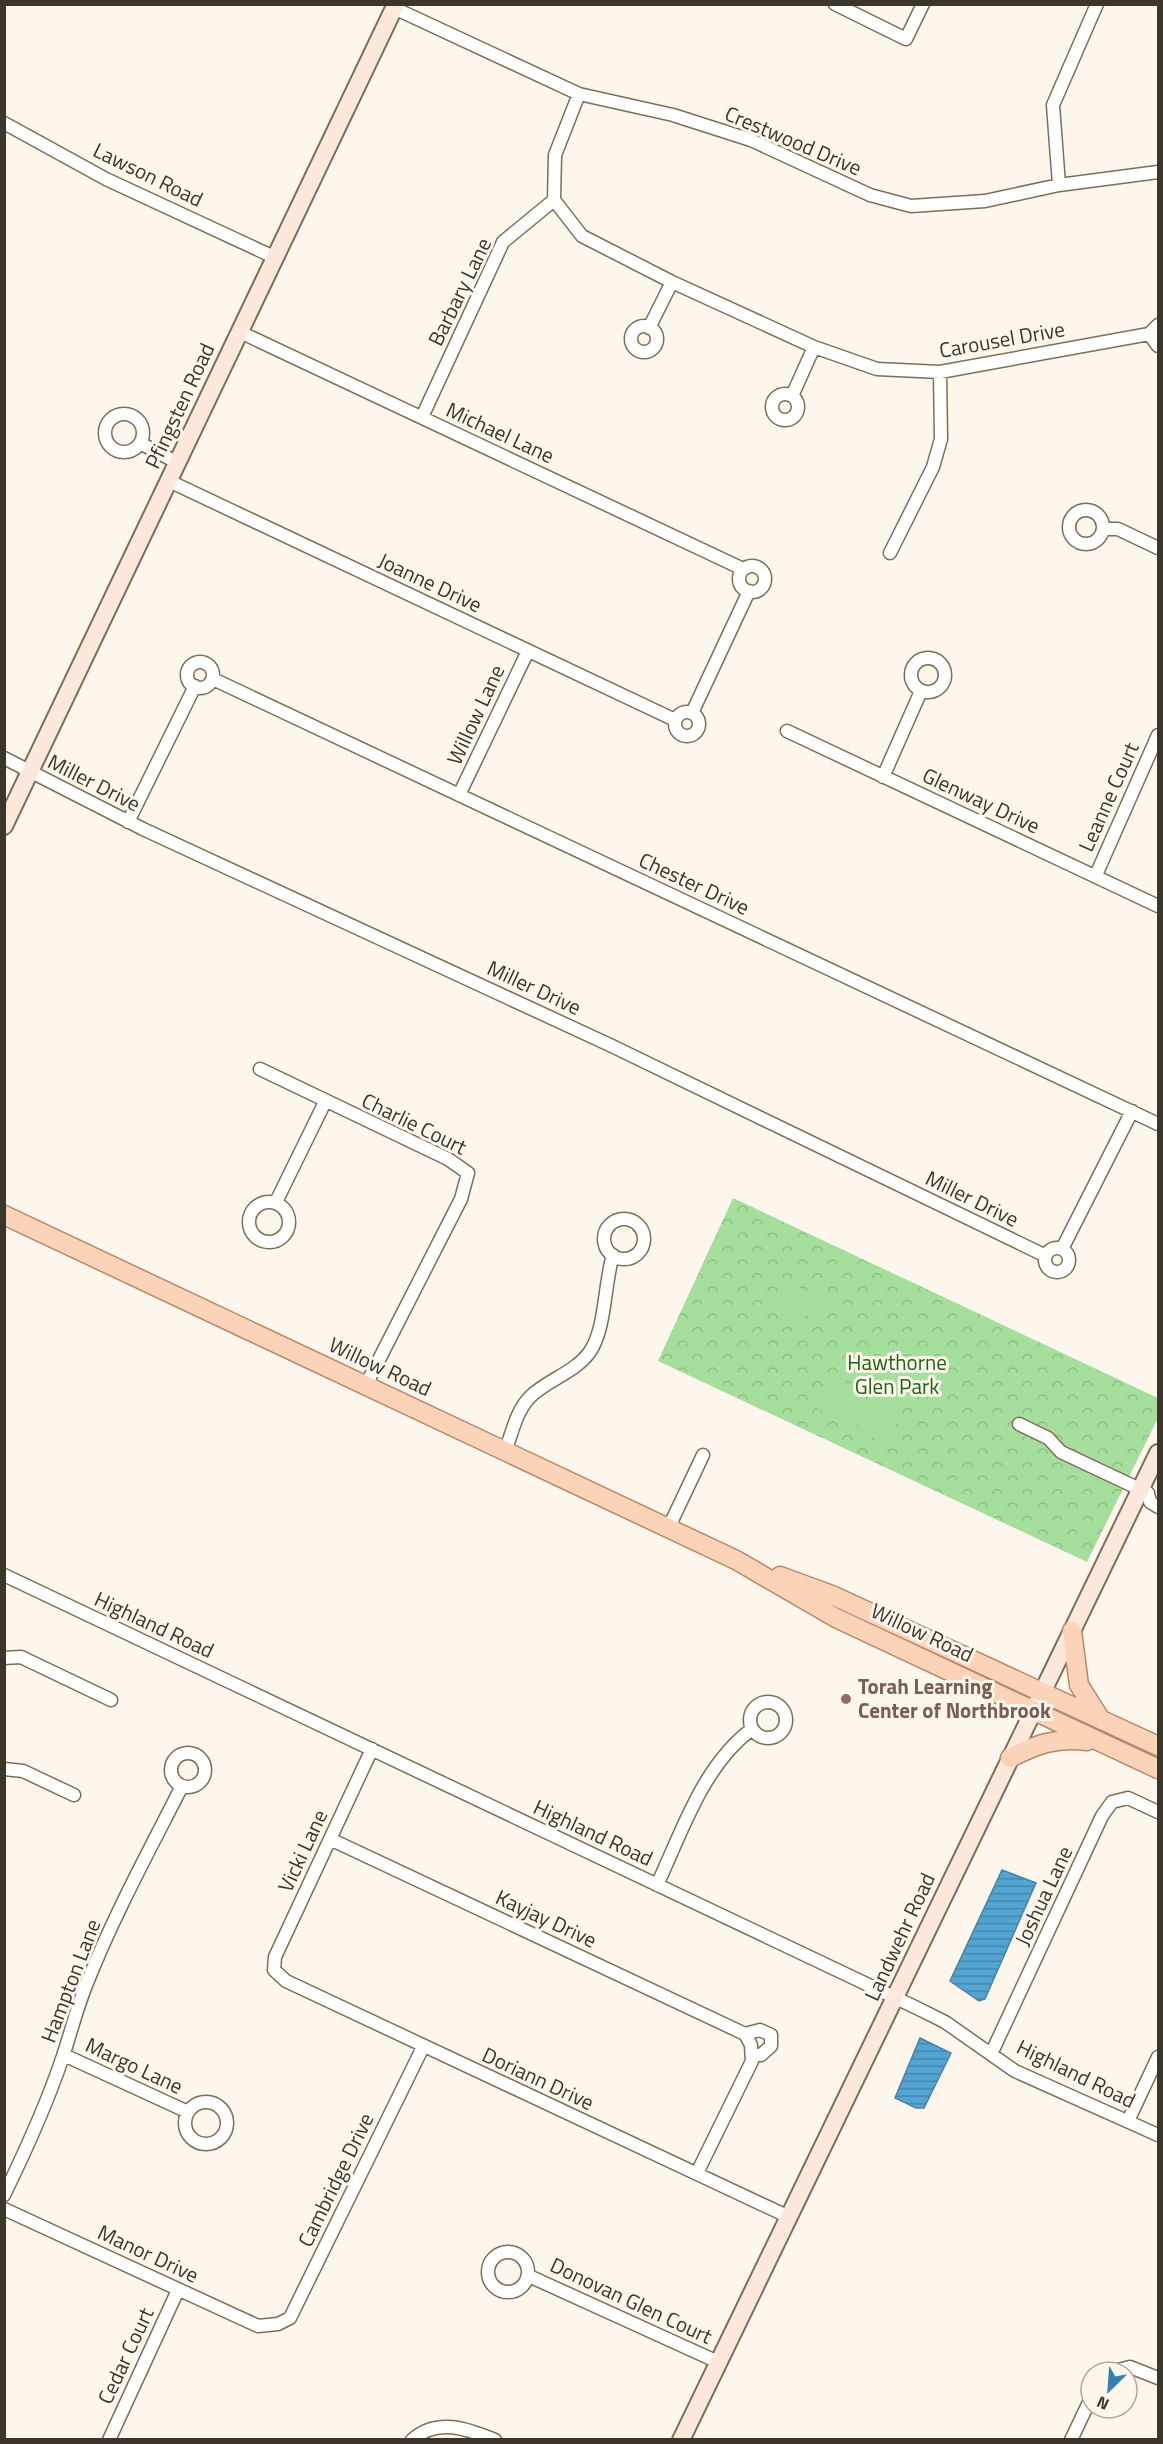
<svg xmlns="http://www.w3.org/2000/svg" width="1163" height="2444" font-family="'Titillium Web',sans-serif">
<defs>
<pattern id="park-crowns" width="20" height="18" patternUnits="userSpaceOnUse" patternTransform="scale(1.5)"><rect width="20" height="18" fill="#a6de9e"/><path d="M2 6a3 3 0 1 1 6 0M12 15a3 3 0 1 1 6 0" fill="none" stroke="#90bf88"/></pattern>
<pattern id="water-rules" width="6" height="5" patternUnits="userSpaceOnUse" patternTransform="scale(1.5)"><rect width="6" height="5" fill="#53a5d3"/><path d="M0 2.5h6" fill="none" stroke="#4687ab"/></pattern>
</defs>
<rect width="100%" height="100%" fill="#fdf6ec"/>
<path fill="url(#park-crowns)" d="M733 1198 1158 1398V1418L1087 1562 658 1361Z"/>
<path fill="#a6de9e" d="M819 1284 828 1290 830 1296C823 1309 822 1305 812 1311 798 1320 799 1331 779 1317L774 1299C782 1284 793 1284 807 1291Z
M830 1372 847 1380 830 1414 814 1407Z
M852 1382 868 1390 852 1425 835 1417Z
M878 1382 909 1397 887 1444 856 1430Z"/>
<path fill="url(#water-rules)" stroke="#4c83a1" stroke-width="1.5" d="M1002 1870 1036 1883 985 1999 979 2001 950 1981Z
M920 2038 951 2053 924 2108H916L895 2098Z"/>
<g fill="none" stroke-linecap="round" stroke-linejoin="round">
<g stroke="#7d6e58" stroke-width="15">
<path id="street" d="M835 4 906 39 923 4
M394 8 579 94 673 115 751 140 870 195 911 206 985 201 1059 185 1158 172
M579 94 555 155 554 200 582 236 672 282 814 347 877 369 940 372 1149 334 1158 325
M4 123 106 179 276 258
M1059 185 1053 105 1097 4
M631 339a13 13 0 1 1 26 0a13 13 0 1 1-26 0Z
M649 328 672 282
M240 332 743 569
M1149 334 1158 346
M772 407a13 13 0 1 1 26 0a13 13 0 1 1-26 0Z
M792 396 814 347
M105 433a19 19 0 1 1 38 0a19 19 0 1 1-38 0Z
M422 417 503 242 554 200
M140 443 178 463
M169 481 675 720
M1069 527a17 17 0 1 1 34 0a17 17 0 1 1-34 0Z
M1103 529H1118L1158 548
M890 553 933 467 941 439 940 372
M739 579a13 13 0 1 1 26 0a13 13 0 1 1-26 0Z
M911 675a17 17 0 1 1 34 0a17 17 0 1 1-34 0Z
M187 675a13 13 0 1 1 26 0a13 13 0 1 1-26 0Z
M213 679 1158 1124
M675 724a12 12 0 1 1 24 0a12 12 0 1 1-24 0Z
M692 713 749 591
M787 731 1158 906
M4 758 143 829 612 1046 1046 1256
M883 777 921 691
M459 795 528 651
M128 822 195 686
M1096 875 1158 735
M260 1069 448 1159 468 1173 461 1199 366 1385
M249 1222a20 20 0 1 1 40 0a20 20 0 1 1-40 0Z
M276 1202 325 1102
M604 1239a20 20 0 1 1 40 0a20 20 0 1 1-40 0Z
M1045 1260a12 12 0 1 1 24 0a12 12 0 1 1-24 0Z
M1062 1249 1132 1111
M1019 1424 1048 1438 1061 1452 1148 1493
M505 1451C512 1434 516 1411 530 1397 547 1380 574 1373 589 1353 606 1330 604 1284 613 1255
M1148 1493 1150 1502 1158 1507
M668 1529 703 1455
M4 1575 917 2008 945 2022 1015 2071 1158 2135
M4 1658 21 1657 111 1700
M750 1720a18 18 0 1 1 36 0a18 18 0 1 1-36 0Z
M372 1749 275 1957 274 1970 286 1981 789 2217
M171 1770a17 17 0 1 1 34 0a17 17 0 1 1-34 0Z
M4 1769 23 1771 74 1795
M330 1839 745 2034 751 2045 752 2061 697 2173
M657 1885C682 1832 703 1765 752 1729
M745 2034 760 2030 771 2035V2046L761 2055H752
M992 2052 1102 1816 1112 1802 1128 1798 1158 1812
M64 2055 188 2112
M185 2123a21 21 0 1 1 42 0a21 21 0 1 1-42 0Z
M1128 2121 1158 2057
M4 2195C26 2150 47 2104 63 2056 71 2032 77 2007 87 1983 114 1915 149 1851 182 1786
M4 2209 258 2326 278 2324 290 2318 423 2047
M488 2272a20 20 0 1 1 40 0a20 20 0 1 1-40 0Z
M529 2276 718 2362
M1110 2372 1130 2367 1158 2378
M109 2440 178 2290
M412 2440C437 2417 468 2429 495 2440
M1071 2440 1091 2398"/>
</g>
<g stroke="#7d6e58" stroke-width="20">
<path id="secondary" d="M4 826 396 4
M681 2440 1158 1453"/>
</g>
<g stroke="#b68867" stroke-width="21">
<path id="primary" d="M4 1215 736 1560 836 1618 1158 1769
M780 1576 832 1595 1158 1746
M1072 1631 1079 1685 1101 1720
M1010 1758C1037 1744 1057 1737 1087 1741"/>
</g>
<use href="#street" stroke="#fff" stroke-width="12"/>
<use href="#secondary" stroke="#fde9db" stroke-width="16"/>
<use href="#primary" stroke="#fbd3b8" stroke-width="18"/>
</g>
<circle fill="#8d6e63" stroke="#fdf6ec" stroke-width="2" cx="846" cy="1699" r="6"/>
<g text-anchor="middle" stroke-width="6" stroke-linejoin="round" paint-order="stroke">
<g font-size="21" fill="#3b352b" stroke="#fdf6ec">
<text transform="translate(793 141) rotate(23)" y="7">Crestwood Drive</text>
<text transform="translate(148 175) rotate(26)" y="7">Lawson Road</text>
<text transform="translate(460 292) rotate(-64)" y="7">Barbary Lane</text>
<text transform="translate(1002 340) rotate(-10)" y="7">Carousel Drive</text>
<text transform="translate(180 406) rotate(-65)" y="7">Pfingsten Road</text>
<text transform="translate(500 433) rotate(25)" y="7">Michael Lane</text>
<text transform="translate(430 583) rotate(25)" y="7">Joanne Drive</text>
<text transform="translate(476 715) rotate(-65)" y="7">Willow Lane</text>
<text transform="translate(94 783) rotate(27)" y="7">Miller Drive</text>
<text transform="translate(1109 797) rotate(-66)" y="7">Leanne Court</text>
<text transform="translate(981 801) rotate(25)" y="7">Glenway Drive</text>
<text transform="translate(694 884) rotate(25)" y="7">Chester Drive</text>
<text transform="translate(534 988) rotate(25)" y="7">Miller Drive</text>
<text transform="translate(414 1124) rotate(26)" y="7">Charlie Court</text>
<text transform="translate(972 1199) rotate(26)" y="7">Miller Drive</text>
<text transform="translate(380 1367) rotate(25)" y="7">Willow Road</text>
<text transform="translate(154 1625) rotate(25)" y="7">Highland Road</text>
<text transform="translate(922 1633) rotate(25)" y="7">Willow Road</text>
<text transform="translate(593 1833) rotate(25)" y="7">Highland Road</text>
<text transform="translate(303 1851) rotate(-65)" y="7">Vicki Lane</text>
<text transform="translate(1044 1896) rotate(-65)" y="7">Joshua Lane</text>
<text transform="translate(546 1919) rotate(25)" y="7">Kayjay Drive</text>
<text transform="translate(900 1937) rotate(-65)" y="7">Landwehr Road</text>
<text transform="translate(71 1981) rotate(-69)" y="7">Hampton Lane</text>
<text transform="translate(134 2066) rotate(25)" y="7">Margo Lane</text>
<text transform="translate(1076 2074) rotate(26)" y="7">Highland Road</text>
<text transform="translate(538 2079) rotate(25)" y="7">Doriann Drive</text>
<text transform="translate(336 2180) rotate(-64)" y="7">Cambridge Drive</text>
<text transform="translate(148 2254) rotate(25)" y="7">Manor Drive</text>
<text transform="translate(631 2301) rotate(25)" y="7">Donovan Glen Court</text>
<text transform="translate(126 2356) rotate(-65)" y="7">Cedar Court</text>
</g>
<g font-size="21" fill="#1c6511" stroke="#fdf6ec">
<text x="897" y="1370">Hawthorne<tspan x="897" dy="24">Glen Park</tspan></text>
</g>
<g font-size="21" font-weight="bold" fill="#785e54" stroke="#fdf6ec" text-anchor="start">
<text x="858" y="1694">Torah Learning<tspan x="858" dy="24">Center of Northbrook</tspan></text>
</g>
</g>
<rect width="1163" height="2444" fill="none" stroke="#3b352b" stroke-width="12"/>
<g transform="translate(1109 2390) rotate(205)"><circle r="28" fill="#fdf6ec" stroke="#afa99f" stroke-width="1.5"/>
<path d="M0-4.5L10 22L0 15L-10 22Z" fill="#3680b4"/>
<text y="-9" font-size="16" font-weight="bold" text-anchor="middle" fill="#3b352b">N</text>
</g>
</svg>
